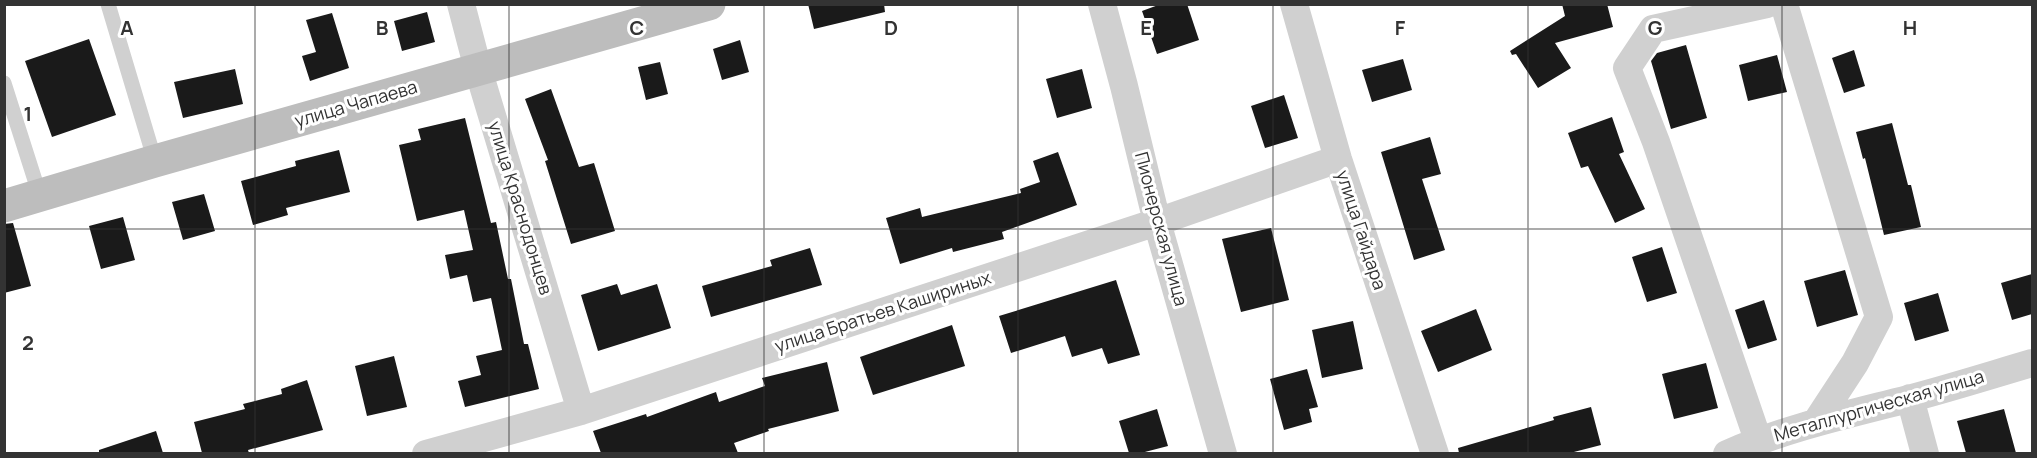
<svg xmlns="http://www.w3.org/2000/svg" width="2037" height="458" font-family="Manrope,sans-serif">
<rect width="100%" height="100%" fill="#fff"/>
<path fill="#1a1a1a" d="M808 4H884L885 12 814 29Z
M1161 4H1187L1199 40 1157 54 1142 11Z
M1562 4H1607L1613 27 1555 43 1571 68 1538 88 1516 54 1512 55 1510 51 1565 16Z
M427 12 435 42 402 51 394 21Z
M332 13 349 68 310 81 302 56 316 52 306 20Z
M89 39 116 115 52 137 25 61Z
M740 40 749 72 722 80 713 49Z
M1686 45 1707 118 1671 129 1651 61 1657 53Z
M1854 50 1865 86 1844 93 1832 58Z
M1777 55 1787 92 1748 101 1739 65Z
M1403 59 1412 90 1372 102 1362 70Z
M660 62 668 94 646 100 638 67Z
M235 69 243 104 183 118 174 82Z
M1082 69 1092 108 1057 118 1046 79Z
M551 89 579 167 594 163 615 231 571 244 545 161 548 160 525 99Z
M1284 95 1298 138 1265 148 1251 106Z
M1612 117 1624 152 1619 154 1645 209 1615 223 1588 166 1581 168 1568 133Z
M465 118 491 223 496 222 508 279H511L524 344H528L539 389 465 407 458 381 481 375 476 356 502 350 491 298 473 302 467 275 450 279 445 255 473 250 464 210 417 221 399 145 421 140 418 129Z
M1892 123 1908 185H1911L1921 227 1884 235 1865 158 1863 159 1856 132Z
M1430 137 1441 174 1422 179 1445 250 1414 260 1381 152Z
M339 150 350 192 286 208 288 215 253 225 241 181 296 166 295 161Z
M1058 152 1077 205 1002 232 1004 239 953 252 952 248 900 264 886 218 920 208 922 217 1021 193 1020 189 1040 182 1033 161Z
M204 194 215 231 183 240 172 202Z
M123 217 135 260 101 269 89 226Z
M13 223 31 286 4 293V224Z
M1271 228 1289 300 1241 312 1222 239Z
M1662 247 1677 293 1647 302 1632 257Z
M810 248 822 285 711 317 702 286 772 266 770 260Z
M1845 270 1858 315 1817 327 1804 281Z
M2032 274V314L2012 320 2001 283Z
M1116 280 1140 355 1108 364 1102 348 1072 357 1065 336 1011 353 999 316Z
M617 284 621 295 657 284 671 328 598 351 581 295Z
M1938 293 1949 331 1915 341 1904 303Z
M1764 300 1777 340 1748 349 1735 310Z
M1476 309 1492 350 1438 372 1421 331Z
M1353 321 1363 369 1322 378 1312 330Z
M952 325 965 366 873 395 860 357Z
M394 356 407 407 367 416 355 366Z
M827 362 839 411 768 429 769 431 734 443 738 453H601L593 431 646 414 647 417 716 392 719 402 765 386 762 378Z
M1706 363 1718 408 1674 419 1662 374Z
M1307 369 1318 407 1309 409 1312 422 1284 430 1270 379Z
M307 380 323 430 248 450 249 453H202L194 422 245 409 243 404 282 394 281 389Z
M1591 407 1601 445 1570 453H1459L1458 448 1554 420 1553 417Z
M1157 409 1168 446 1141 453H1129L1119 421Z
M2004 409 2016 453H1966L1957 421Z
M156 431 163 453H99V450Z"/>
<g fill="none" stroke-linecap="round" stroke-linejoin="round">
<path stroke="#d0d0d0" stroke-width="15" d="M108 4 155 161
M4 83 40 196"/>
<path stroke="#d0d0d0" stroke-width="28" d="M461 4 478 69 581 411
M1102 4 1124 86 1157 222 1223 454
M1294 4 1338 159 1435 454
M1784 4 1879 317 1855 363 1817 421
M1910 398 1925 454
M1758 440 1656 142 1627 68 1653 29 1767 4
M426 454 581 411 1157 222 1338 159
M1727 454C1786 428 1846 415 1908 399 1950 388 1991 375 2032 363"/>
<path stroke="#bdbdbd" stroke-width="33" d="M4 206 155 161 709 4"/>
</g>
<path fill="none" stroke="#333" stroke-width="1.5" stroke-opacity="0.55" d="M255 4V454M509 4V454M764 4V454M1018 4V454M1273 4V454M1528 4V454M1782 4V454M4 229H2032"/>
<g text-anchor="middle" stroke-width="6" stroke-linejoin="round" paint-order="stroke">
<g font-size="18" fill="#333" stroke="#fff">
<text transform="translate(356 104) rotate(-16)" y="6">улица Чапаева</text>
<text transform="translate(520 208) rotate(73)" y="6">улица Краснодонцев</text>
<text transform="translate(1161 229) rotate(75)" y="6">Пионерская улица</text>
<text transform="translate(1361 230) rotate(72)" y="6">улица Гайдара</text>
<text transform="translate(883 312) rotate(-18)" y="6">улица Братьев Кашириных</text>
<text transform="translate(1879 406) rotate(-16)" y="6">Металлургическая улица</text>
</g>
</g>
<g font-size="20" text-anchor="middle" font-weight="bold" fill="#333" stroke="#fff" stroke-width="6" stroke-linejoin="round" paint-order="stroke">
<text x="127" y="35">A</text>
<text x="382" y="35">B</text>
<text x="637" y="35">C</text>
<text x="891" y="35">D</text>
<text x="1146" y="35">E</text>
<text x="1400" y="35">F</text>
<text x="1655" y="35">G</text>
<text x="1910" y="35">H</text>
<text x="28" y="121">1</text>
<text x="28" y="350">2</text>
</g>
<rect width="2037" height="458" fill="none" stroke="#333333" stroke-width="12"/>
</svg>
